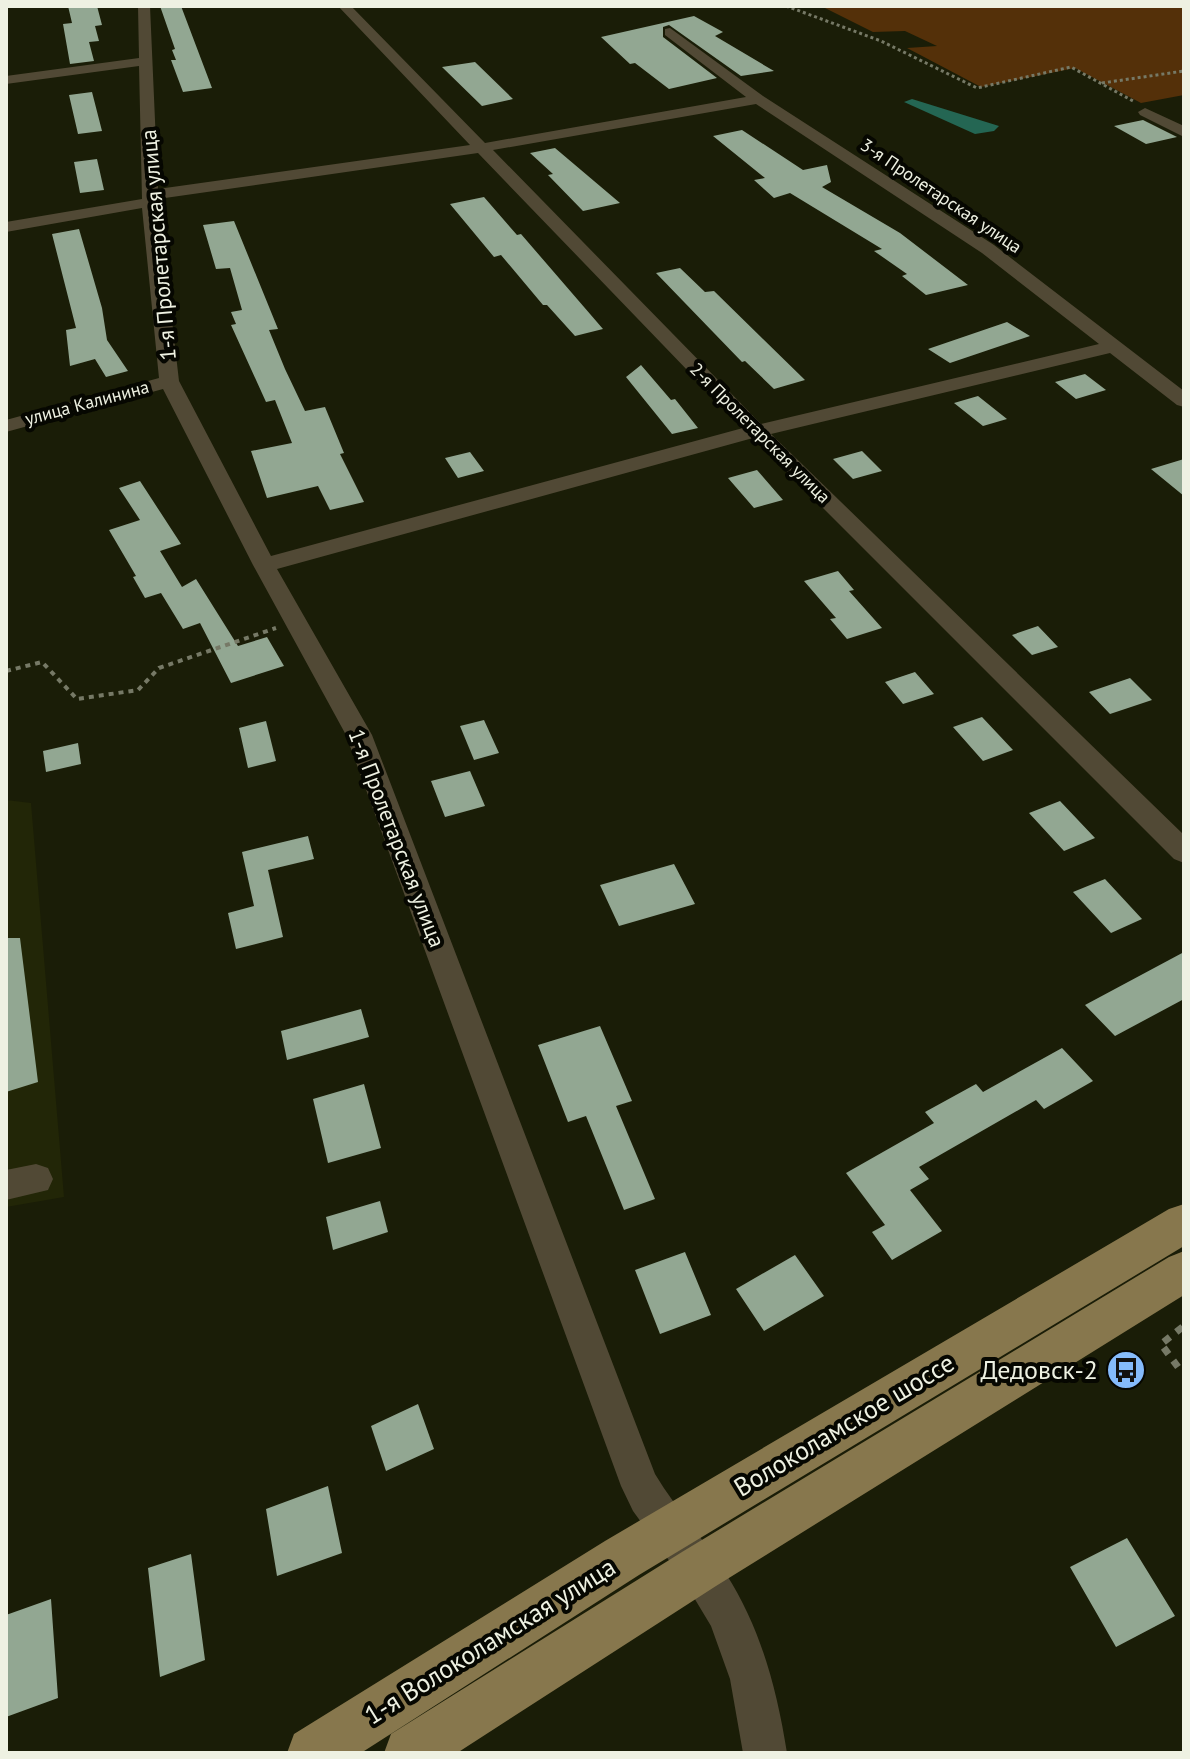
<svg xmlns="http://www.w3.org/2000/svg" width="1190" height="1759" font-family="'PT Sans',sans-serif">
<rect width="100%" height="100%" fill="#1a1d07"/>
<path fill="#222607" d="M6 800 31 803 64 1197 6 1207Z"/>
<path fill="#543009" d="M821 6H1184V95L1141 103 1075 68 981 87 907 48 937 46 905 31 873 32Z"/>
<path fill="#246653" d="M912 99 999 126 994 131 975 134 904 102Z"/>
<path fill="#92a792" d="M68 6H97L102 25 95 26 99 41 89 42 94 61 70 64 63 24 72 23Z
M160 6H181L212 88 183 92 171 60H176L172 50 175 49Z
M694 16 723 32 715 36 774 71 741 76 669 25 663 27V37L717 78 669 89 635 63 630 64 601 37Z
M475 62 513 99 482 106 442 67Z
M92 92 102 131 78 134 69 95Z
M1143 120 1177 137 1146 144 1114 126Z
M742 130 803 170 827 165 831 182 822 187 900 233 968 285 926 295 902 276 907 274 874 251 882 249 790 193 774 198 754 180 765 178 713 136Z
M555 148 620 203 583 211 548 175 553 174 530 153Z
M97 159 104 190 80 193 74 162Z
M484 197 517 235 521 234 603 329 575 336 547 305H543L501 255 494 257 450 204Z
M234 221 278 329 269 330 285 369 305 411 325 407 344 453 340 454 364 502 330 510 318 486 267 498 251 451 292 443 275 400 266 402 231 325 236 324 231 312 242 310 230 268 216 269 203 225Z
M79 229 102 308 107 340 128 371 106 377 95 359 70 366 66 330 76 328 52 234Z
M680 268 705 292 714 291 805 380 774 389 745 361 742 362 656 273Z
M1007 322 1030 336 950 363 928 349Z
M641 365 671 400 675 399 698 428 672 434 626 377Z
M1085 374 1106 390 1076 399 1055 382Z
M978 396 1007 419 983 426 954 403Z
M862 451 882 471 853 479 833 459Z
M470 452 484 471 458 478 445 458Z
M1184 459V496L1151 469Z
M757 470 783 500 754 508 728 478Z
M140 481 181 544 160 551 182 587 196 579 238 646 267 637 284 666 231 683 200 623 183 629 161 593 145 598 133 577 136 576 109 530 140 520 119 488Z
M838 571 854 590 849 591 882 628 847 639 830 619 836 618 804 581Z
M1038 626 1058 647 1032 655 1012 635Z
M915 672 934 694 903 704 885 682Z
M1130 678 1152 700 1110 714 1089 692Z
M982 717 1013 750 983 761 953 727Z
M484 720 499 753 474 760 460 726Z
M266 721 276 761 248 768 239 728Z
M78 743 81 764 46 772 43 751Z
M470 771 485 806 445 817 431 781Z
M1060 801 1095 838 1064 851 1029 813Z
M308 836 314 859 268 870 283 937 236 949 228 913 254 906 242 852Z
M674 864 695 904 619 926 600 885Z
M1105 879 1142 919 1111 933 1073 892Z
M6 938H20L38 1082 6 1092Z
M1184 952V999L1115 1036 1085 1005Z
M361 1009 369 1037 287 1060 281 1031Z
M600 1026 632 1101 616 1106 655 1199 624 1210 586 1116 568 1122 538 1045Z
M1062 1048 1093 1081 1044 1109 1036 1100 919 1167 929 1179 910 1190 942 1231 892 1260 872 1232 885 1225 846 1173 934 1123 925 1112 976 1084 983 1092Z
M364 1084 381 1148 328 1163 313 1099Z
M380 1201 388 1232 333 1250 326 1217Z
M685 1252 711 1315 660 1334 635 1270Z
M795 1255 824 1296 764 1331 736 1289Z
M418 1404 434 1449 386 1471 371 1426Z
M328 1486 342 1553 277 1576 266 1509Z
M1127 1538 1175 1616 1116 1647 1070 1567Z
M191 1554 205 1660 160 1677 148 1568Z
M51 1599 58 1698 6 1717V1615Z"/>
<g fill="none" stroke-linecap="round" stroke-linejoin="round">
<path stroke="#767966" stroke-width="3" stroke-dasharray="3 3" stroke-linecap="butt" d="M786 6 881 41 977 88 1071 67 1133 101
M1102 83 1184 71"/>
<path stroke="#767966" stroke-width="4" stroke-dasharray="5 5" stroke-linecap="butt" d="M6 671 42 662 77 699 138 690 159 668 276 628"/>
<path stroke="#767966" stroke-width="7" stroke-dasharray="8 8" stroke-linecap="butt" d="M1178 1367 1161 1344 1184 1326"/>
<path fill="#514935" fill-rule="evenodd" d="M138 6H150L158 189 470 145 338 6H351L485 143 746 97 665 35V29L670 28 763 96 994 245 1184 391V407L1177 405 1110 353 771 434 1184 835V863L1174 859 753 438 277 569 372 735 655 1474C676 1509 704 1539 726 1574 761 1628 777 1690 787 1753H743L730 1679 711 1626 684 1581 633 1511 621 1486 346 735 253 565 163 389 6 432V420L159 378 142 208 6 232V222L142 199 139 66 6 84V76L139 58ZM756 104 982 253 1099 344 761 424 493 150ZM478 153 743 428 271 556 179 381 158 199Z
M1145 108 1184 126V137L1140 115 1138 112Z
M36 1164 48 1168 53 1179 48 1190 6 1200V1170Z"/>
<path fill="#87774d" fill-rule="evenodd" d="M1184 1204V1246L639 1575 361 1753H287L294 1734 605 1541 1169 1209Z
M1184 1251V1295L716 1586 457 1753H384L391 1734 682 1552 1169 1257Z"/>
</g>
<defs>
<g id="bus-disc" transform="scale(2)"><circle r="9.5" fill="#85bbfb" stroke="#060701"/><path d="M-5-6H5V4H4V6H2V4H-2V6H-4V4H-5ZM-3.5-4V0h7V-4ZM-3.5 1.2v1.5H-2V1.2ZM2 1.2v1.5H3.5V1.2Z" fill="#111"/></g>
</defs>
<g fill-rule="evenodd">
<use href="#bus-disc" x="1126" y="1370"/>
</g>
<g text-anchor="middle" stroke-width="8" stroke-linejoin="round" paint-order="stroke">
<g font-size="18" fill="#eef1e2" stroke="#060701">
<text transform="translate(941 196) rotate(34)" y="6">3-я Пролетарская улица</text>
<text transform="translate(87 403) rotate(-15)" y="6">улица Калинина</text>
<text transform="translate(760 433) rotate(45)" y="6">2-я Пролетарская улица</text>
</g>
<g font-size="22" fill="#eef1e2" stroke="#060701">
<text transform="translate(158 245) rotate(-95)" y="8">1-я Пролетарская улица</text>
<text transform="translate(397 838) rotate(69)" y="8">1-я Пролетарская улица</text>
</g>
<g font-size="26" fill="#eef1e2" stroke="#060701" text-anchor="end">
<text x="1098" y="1379">Дедовск-2</text>
</g>
<g font-size="26" fill="#eef1e2" stroke="#060701">
<text transform="translate(844 1425) rotate(-31)" y="9">Волоколамское шоссе</text>
<text transform="translate(490 1641) rotate(-32)" y="9">1-я Волоколамская улица</text>
</g>
</g>
<rect width="1190" height="1759" fill="none" stroke="#eef1e2" stroke-width="16"/>
</svg>
